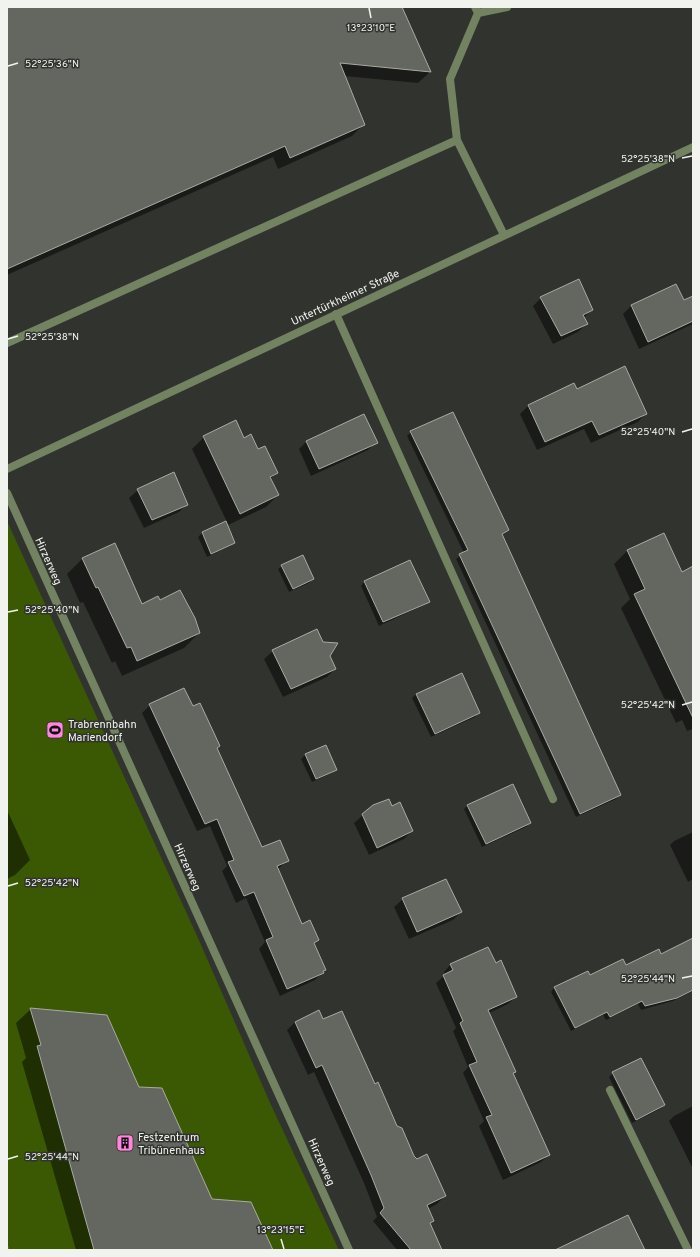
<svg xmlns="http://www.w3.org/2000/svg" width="700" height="1257" font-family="Overpass,sans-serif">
<rect width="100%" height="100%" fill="#31342e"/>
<path fill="#3b5802" d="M7 521 198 938 271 1105 339 1250H7Z"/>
<path fill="#0007" d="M7 7H401L430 72 418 83 344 76 364 124 352 136 278 169 273 157 7 275Z
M676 286 684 302 693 297V324L639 349 623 314 631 306Z
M541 298 592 309 584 318 586 324 578 332 553 344 533 306Z
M574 385 576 390 646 413 638 422 591 443 584 429 537 450 520 414 528 406Z
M411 432 508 530 501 535 620 795 616 799 576 817 456 559 464 553 407 436Z
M204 437 244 439 257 450 277 473 270 479 278 495 266 507 226 526 234 542 230 546 207 557 198 537 202 533 227 522 192 449Z
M307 441 376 442 368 450 311 476 299 449Z
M138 490 187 504 179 512 144 528 129 498Z
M663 534 681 573 693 572V729L687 731 682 720 676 723 621 608 630 599 614 564 627 551Z
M83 558 141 605 160 601 199 633 184 648 122 676 115 661 112 663 83 602 80 603 67 574Z
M282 566 313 579 309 583 289 592 278 569Z
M364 582 428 602 424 605 379 626 361 586Z
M273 651 329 656 335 669 327 677 283 697 264 659Z
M416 694 479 713 475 717 431 737 412 698Z
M150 705 193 708 219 746 217 748 261 849 288 860 278 869 301 926 318 940 313 945 325 970 315 980 280 996 259 949 265 942 246 898 236 903 222 871 227 866 210 826 197 831 142 713Z
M325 746 335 770 332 773 312 782 301 759 305 755Z
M468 805 530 823 526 827 482 847 464 809Z
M392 807 412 831 404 839 369 855 354 823 363 815Z
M7 810 30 860 15 875 7 879Z
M693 832V879L688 882 670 845 674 841Z
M403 899 461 912 453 920 409 939 394 907Z
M693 942V991L673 1001 641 1010 638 1004 606 1020 603 1015 571 1031 551 992 554 988 626 966Z
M451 964H495L516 997 508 1004 489 1013 514 1072 512 1074 549 1155 541 1162 503 1180 479 1126 484 1121 463 1073 468 1067 453 1031 456 1028 436 983 445 975 444 972Z
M31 1009 138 1088 211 1200 272 1250H76L22 1062 26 1058 16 1023Z
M323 1020 375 1085 413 1156 445 1196 437 1204 428 1209 433 1221 429 1225 441 1250H397L373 1221 377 1217 364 1183 314 1072 308 1075 287 1030 295 1022Z
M613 1073 663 1105 660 1109 632 1123 609 1077Z
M693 1106V1169L669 1121 674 1116Z"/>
<path fill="#646760" stroke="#a8aba4" d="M7 7H402L431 72 340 63 365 125 290 158 285 146 7 269Z
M579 279 593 310 583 315 588 324 561 336 540 297Z
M676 284 684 300 693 296V321L648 342 631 305Z
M625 366 647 414 599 435 592 421 545 442 528 405 574 383 577 389Z
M453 412 509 530 502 534 621 795 580 814 459 554 468 550 410 431Z
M364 414 378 443 319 469 306 441Z
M236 420 244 438 251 434 258 449 265 446 278 473 270 477 279 495 240 514 203 436Z
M174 472 188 505 152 520 137 489Z
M226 521 235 543 211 554 202 532Z
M664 533 682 572 693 566V718L634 594 645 589 627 550Z
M115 543 142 604 158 596 160 600 180 590 195 618 200 633 137 661 131 647 127 648 98 587 96 588 82 558Z
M303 555 314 579 293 589 281 565Z
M410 560 430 602 383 622 364 581Z
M317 629 323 642 338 643 330 656 336 669 291 689 272 650Z
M462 673 480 713 435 734 416 694Z
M184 688 193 706 200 703 220 746 217 748 262 847 280 840 289 861 277 866 302 924 310 920 319 940 314 943 326 970 323 971 324 973 287 989 266 940 273 937 254 892 244 896 228 862 234 860 217 819 205 824 149 704Z
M326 745 337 770 316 779 305 754Z
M513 784 531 823 486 844 467 805Z
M389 799 392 806 400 802 413 831 377 848 362 814 373 805Z
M446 879 462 912 417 932 402 898Z
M693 938V990L677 998 645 1006 642 1001 610 1017 607 1012 575 1028 554 987 588 971 590 975 623 959 626 965 659 949 661 954Z
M488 947 496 963 501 960 517 997 488 1010 516 1072 513 1073 550 1155 511 1173 486 1117 492 1115 469 1065 477 1062 460 1023 463 1021 443 975 453 970 450 964Z
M30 1008 107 1015 139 1087 162 1088 212 1199 251 1202 273 1250H94L37 1046 41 1045Z
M319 1010 323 1019 342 1011 375 1084 378 1082 397 1126 402 1128 414 1156 417 1159 427 1154 446 1196 427 1205 434 1221 430 1223 442 1250H411L380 1213 384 1208 371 1175 322 1065 316 1068 295 1022Z
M641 1058 665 1105 636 1120 612 1072Z
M628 1215 645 1250H555Z"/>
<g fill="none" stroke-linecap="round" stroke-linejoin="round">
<path stroke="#757772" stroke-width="2.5" stroke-dasharray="2 2" stroke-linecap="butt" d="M7 1247 8 1250"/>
<path stroke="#738261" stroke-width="8" d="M475 7 478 13 507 7
M478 13 450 79 457 140 504 235
M336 314 553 799
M7 343 457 140
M610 1090 688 1250"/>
<path stroke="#738261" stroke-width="8" d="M7 469 693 147
M7 493 349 1250"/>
</g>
<path fill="none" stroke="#f1f3ef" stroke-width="1.5" d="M369 8 371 18M8 66 18 63M682 158 692 156M8 339 18 336M682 432 692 429M8 612 18 610M682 705 692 702M8 886 18 883M682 978 692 976M8 1159 18 1156M281 1239 284 1249"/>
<defs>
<g id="stadium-square" transform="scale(0.9)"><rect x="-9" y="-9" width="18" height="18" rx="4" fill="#ff85de" stroke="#31342e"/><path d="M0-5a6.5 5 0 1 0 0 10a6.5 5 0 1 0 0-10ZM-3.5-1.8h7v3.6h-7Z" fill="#111"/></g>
<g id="building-square" transform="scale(0.9)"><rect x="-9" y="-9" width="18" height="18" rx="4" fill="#ff85de" stroke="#31342e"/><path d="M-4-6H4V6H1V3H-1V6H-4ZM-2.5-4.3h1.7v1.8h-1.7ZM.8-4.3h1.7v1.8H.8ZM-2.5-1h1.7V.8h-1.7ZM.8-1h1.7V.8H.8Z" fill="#111"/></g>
</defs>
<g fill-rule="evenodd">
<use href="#stadium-square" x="55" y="730"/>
<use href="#building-square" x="125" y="1143"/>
</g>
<g text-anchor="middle" stroke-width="3" stroke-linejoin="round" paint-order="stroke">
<g font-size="11" fill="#f1f3ef" stroke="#31342e">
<text transform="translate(345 297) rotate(-25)" y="4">Untertürkheimer Straße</text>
<text transform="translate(49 561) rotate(66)" y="4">Hirzerweg</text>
<text transform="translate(188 867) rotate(66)" y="4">Hirzerweg</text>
<text transform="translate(322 1162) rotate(66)" y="4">Hirzerweg</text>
</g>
<g font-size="11" fill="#f1f3ef" stroke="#31342e" text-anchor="start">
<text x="68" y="728">Trabrennbahn<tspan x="68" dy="13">Mariendorf</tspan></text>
<text x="138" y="1141">Festzentrum<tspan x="138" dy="13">Tribünenhaus</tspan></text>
</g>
</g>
<g font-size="10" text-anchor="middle" fill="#f1f3ef" stroke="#31342e" stroke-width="3" stroke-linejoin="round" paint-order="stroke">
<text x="371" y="31">13°23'10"E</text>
<text x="52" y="67">52°25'36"N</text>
<text x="648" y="162">52°25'38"N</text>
<text x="52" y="340">52°25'38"N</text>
<text x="648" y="435">52°25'40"N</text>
<text x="52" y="613">52°25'40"N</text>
<text x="648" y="708">52°25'42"N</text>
<text x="52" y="886">52°25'42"N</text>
<text x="648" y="982">52°25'44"N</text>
<text x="52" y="1160">52°25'44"N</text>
<text x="281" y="1233">13°23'15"E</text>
</g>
<rect width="700" height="1257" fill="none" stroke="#f1f3ef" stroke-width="16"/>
</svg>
